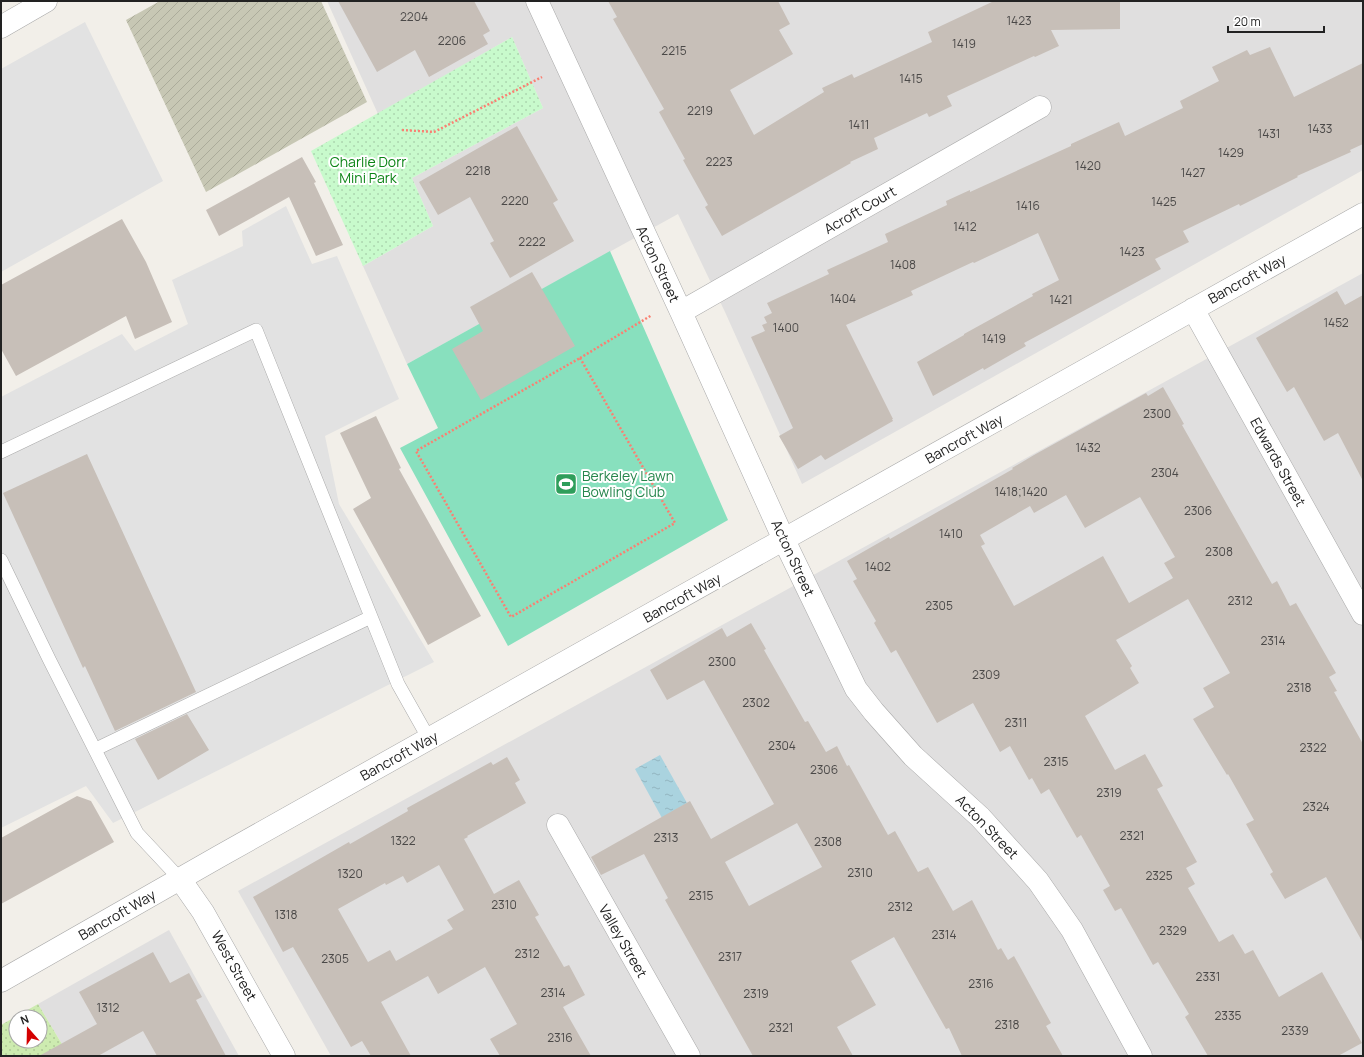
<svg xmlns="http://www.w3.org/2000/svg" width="1364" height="1057" font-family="Manrope,sans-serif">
<defs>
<pattern id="construction-furrows" width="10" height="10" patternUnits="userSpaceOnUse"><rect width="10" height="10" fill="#c7c7b4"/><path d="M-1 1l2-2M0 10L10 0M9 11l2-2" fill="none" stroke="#abab9a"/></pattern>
<pattern id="park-dots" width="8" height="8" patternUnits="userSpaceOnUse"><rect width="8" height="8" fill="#c8facc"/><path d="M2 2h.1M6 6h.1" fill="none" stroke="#acd6af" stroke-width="1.8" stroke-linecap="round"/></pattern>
<pattern id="garden-dots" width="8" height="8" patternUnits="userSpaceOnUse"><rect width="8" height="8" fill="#cdebb0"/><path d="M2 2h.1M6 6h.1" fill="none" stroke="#b0c997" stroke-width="1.8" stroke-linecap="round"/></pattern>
<pattern id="water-ripples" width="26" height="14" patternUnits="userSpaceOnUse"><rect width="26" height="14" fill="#aad3df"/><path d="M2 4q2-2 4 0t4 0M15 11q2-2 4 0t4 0" fill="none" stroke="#92b5bf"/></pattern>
</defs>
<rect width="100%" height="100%" fill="#f2efe9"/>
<path fill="#e0dfdf" d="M327 1H1363V170L802 484 725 312 678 214 407 364 363 266 433 226 412 178 543 108 512 37 378 114Z
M1363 273V1056H331L238 891Z
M169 930 239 1056H69L38 1004Z"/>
<path fill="url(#construction-furrows)" d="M160 1H321L367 102 206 192 126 20Z"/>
<path fill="url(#park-dots)" d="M512 37 543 108 412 178 433 226 363 266 311 151Z"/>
<path fill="url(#garden-dots)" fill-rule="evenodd" d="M38 1004 69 1056H1V1025ZM16 1017H40V1041H16Z"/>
<path fill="#88e0be" d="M610 251 728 520 508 646 400 448 438 428 407 364Z"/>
<path fill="#e2e2e2" d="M85 22 163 181 1 272V69Z
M286 206 312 264 337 256 399 399 325 436 339 504 434 662 113 823 86 786 1 828V397L122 334 135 351 188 324 172 280 243 246 242 231Z"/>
<path fill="url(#water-ripples)" d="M660 755 687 803 662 818 635 769Z"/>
<path fill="#c7bfb8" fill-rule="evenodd" d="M338 1H474L490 31 483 35 488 44 429 77 415 50 377 72Z
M608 1H778L790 24 779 30 793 54 730 90 754 135 824 92 822 88 852 74 854 78 932 42 928 32 994 1H1120V29L1051 30 1059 46 1035 57 1034 56 947 96 952 106 929 117 927 113 874 138 878 149 850 162 851 163 722 236 705 207 708 205 683 160 685 159 659 112 664 109 613 19 617 17Z
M1270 47 1294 97 1363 63V144L1350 150 1351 152 1297 176 1298 177 1240 206 1239 204 1183 231 1189 242 1155 259 1161 269 1024 343 1026 346 984 370 983 368 933 396 917 362 964 335V334L1033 296 1032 294 1059 280 1038 233 974 263 973 262 911 291 913 295 846 325 893 419H892L893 421 825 460 821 455 798 469 779 436 793 428 751 337 765 331 762 325 767 323 764 317 772 313 767 303 829 274 827 270 888 242 885 234 947 205 946 201 970 190V192L1071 146V144L1119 122 1125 136 1183 108 1180 101 1219 81 1212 67 1247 50 1250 55Z
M517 126 558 200 553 203 574 241 510 278 490 243 494 241 470 197 438 215 419 182Z
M302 157 316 182 314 183 343 245 316 256 289 197 219 236 206 210Z
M122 219 146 262 172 322 135 339 126 316 16 376 1 349V285Z
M532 272 575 346 481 400 452 349 483 331 470 307Z
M1337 291 1345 305 1363 295V481L1338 433 1324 441 1294 387 1287 392 1256 338Z
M1163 387 1184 424 1182 425 1272 584 1277 581 1290 606 1296 603 1336 673 1329 677 1337 691 1334 692 1363 744V943L1326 877 1285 899 1270 874 1273 872 1246 824 1254 820 1228 774 1227 775 1193 719 1214 707 1203 688 1230 673 1188 599 1116 640 1132 666 1130 668 1139 683 1085 716 1115 770 1145 754 1163 786 1157 789 1197 862 1186 868 1195 884 1188 888 1219 942 1233 934 1245 954 1253 950 1279 997 1322 972 1362 1043 1338 1056H1208L1185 1017 1189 1014 1158 962 1153 965 1121 908 1115 911 1103 890 1110 886 1081 835 1077 838 1049 789 1041 794 1032 778 1029 780 1010 746 1000 752 973 703 937 723 896 650 891 653 874 623 876 621 853 581 857 579 847 561 889 537 890 539 1013 469 1012 468 1034 455 1146 393 1148 396ZM1066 495 1085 528 1140 497 1175 557 1164 563 1173 578 1129 603 1103 556 1014 606 981 546 985 544 980 535 1030 506 1034 513Z
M376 416 401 468 399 469 481 616 428 645 353 509 371 498 340 433Z
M87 454 196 692 115 731 85 666 83 668 3 493Z
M751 623 766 649 764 650 805 722 808 721 826 752 837 746 847 766 849 765 888 835 895 831 918 872 928 867 953 911 972 900 998 950 1001 948 1008 960 1014 956 1051 1023 1046 1026 1063 1056H962L949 1028 946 1029 894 937 851 961 876 1005 837 1027 853 1056H753L665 900 668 898 644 854 601 875 591 857 690 801 711 839 774 804 704 680 667 700 650 670 722 628 727 637ZM797 823 822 867 749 906 725 862Z
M187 714 209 750 158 780 135 739Z
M507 757 520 780 515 783 526 803 467 836 468 837 464 839 494 894 519 880 539 915 535 917 564 967 569 965 585 995 563 1007 591 1056H500L490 1039 517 1024 485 967 438 994 428 976 381 1002 411 1056H371L362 1041 351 1047 293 947 283 952 253 897 349 842 350 844 408 811 407 808 491 762 493 765ZM439 865 464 910 447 920 453 929 396 961 390 950 368 962 338 909 385 883 386 885 403 876 407 883Z
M77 796 91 801 114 842 1 904V838Z
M153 952 170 983 189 973 202 997 196 1000 226 1056H157L143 1031 98 1056H39L97 1024 79 992Z"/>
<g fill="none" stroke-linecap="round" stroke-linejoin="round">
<g stroke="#a9a9a9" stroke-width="14">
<path id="service" d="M1 452 256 330 398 684 429 739
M1 560 49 659 137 833 180 879
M96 749 371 617"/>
</g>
<g stroke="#a9a9a9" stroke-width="23">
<path id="minor" d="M537 1 681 312 784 540 856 689 874 712 913 756 980 817 1038 881 1072 930 1141 1056
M1 27 46 1
M1193 309 1363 614
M681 312 1040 107
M558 825 689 1056
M180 879 203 912 284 1056
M1 981 220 856 1363 214"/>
</g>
<path stroke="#fa8072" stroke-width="2.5" stroke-dasharray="2 2" stroke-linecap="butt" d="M402 130 434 132 542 77
M580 358 675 523 511 617 416 451Z
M580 358 652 315"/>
<use href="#service" stroke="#fff" stroke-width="13"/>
<use href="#minor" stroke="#fff" stroke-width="22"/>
</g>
<defs>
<g id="stadium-square" transform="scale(1.15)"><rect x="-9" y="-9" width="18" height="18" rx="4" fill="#2e9e5b" stroke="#fff"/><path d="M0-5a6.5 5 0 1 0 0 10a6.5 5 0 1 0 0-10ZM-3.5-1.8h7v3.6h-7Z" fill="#fff"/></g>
</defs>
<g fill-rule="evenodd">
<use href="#stadium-square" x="566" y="484"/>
</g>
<g text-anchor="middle" stroke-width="4" stroke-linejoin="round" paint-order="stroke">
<g font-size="12" fill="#4b4948">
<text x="414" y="21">2204</text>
<text x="1019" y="25">1423</text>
<text x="452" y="45">2206</text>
<text x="964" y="48">1419</text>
<text x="674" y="55">2215</text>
<text x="911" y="83">1415</text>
<text x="700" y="115">2219</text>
<text x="859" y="129">1411</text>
<text x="1320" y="133">1433</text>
<text x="1269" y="138">1431</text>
<text x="1231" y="157">1429</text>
<text x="719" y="166">2223</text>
<text x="1088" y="170">1420</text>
<text x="478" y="175">2218</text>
<text x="1193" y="177">1427</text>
<text x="515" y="205">2220</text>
<text x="1164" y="206">1425</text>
<text x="1028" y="210">1416</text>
<text x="965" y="231">1412</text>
<text x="532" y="246">2222</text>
<text x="1132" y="256">1423</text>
<text x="903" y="269">1408</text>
<text x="843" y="303">1404</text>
<text x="1061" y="304">1421</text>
<text x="1336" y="327">1452</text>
<text x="786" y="332">1400</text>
<text x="994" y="343">1419</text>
<text x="1157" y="418">2300</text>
<text x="1088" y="452">1432</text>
<text x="1165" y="477">2304</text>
<text x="1021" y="496">1418;1420</text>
<text x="1198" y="515">2306</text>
<text x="951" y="538">1410</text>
<text x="1219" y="556">2308</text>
<text x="878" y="571">1402</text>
<text x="1240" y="605">2312</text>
<text x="939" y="610">2305</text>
<text x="1273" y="645">2314</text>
<text x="722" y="666">2300</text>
<text x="986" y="679">2309</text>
<text x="1299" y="692">2318</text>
<text x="756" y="707">2302</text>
<text x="1016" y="727">2311</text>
<text x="782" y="750">2304</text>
<text x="1313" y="752">2322</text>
<text x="1056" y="766">2315</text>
<text x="824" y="774">2306</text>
<text x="1109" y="797">2319</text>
<text x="1316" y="811">2324</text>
<text x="1132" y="840">2321</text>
<text x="666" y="842">2313</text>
<text x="403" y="845">1322</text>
<text x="828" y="846">2308</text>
<text x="860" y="877">2310</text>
<text x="350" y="878">1320</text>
<text x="1159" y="880">2325</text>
<text x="701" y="900">2315</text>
<text x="504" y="909">2310</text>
<text x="900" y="911">2312</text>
<text x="286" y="919">1318</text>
<text x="1173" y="935">2329</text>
<text x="944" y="939">2314</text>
<text x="527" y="958">2312</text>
<text x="730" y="961">2317</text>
<text x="335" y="963">2305</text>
<text x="1208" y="981">2331</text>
<text x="981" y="988">2316</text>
<text x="553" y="997">2314</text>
<text x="756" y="998">2319</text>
<text x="108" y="1012">1312</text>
<text x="1228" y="1020">2335</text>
<text x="1007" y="1029">2318</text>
<text x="781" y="1032">2321</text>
<text x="1295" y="1035">2339</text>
<text x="560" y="1042">2316</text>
</g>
<g font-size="14" fill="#0c8416" stroke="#fff">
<text x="368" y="167">Charlie Dorr<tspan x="368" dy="16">Mini Park</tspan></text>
</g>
<g font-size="14" fill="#222" stroke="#fff">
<text transform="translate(860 210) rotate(-30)" y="5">Acroft Court</text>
<text transform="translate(658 264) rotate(65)" y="5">Acton Street</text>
<text transform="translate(1247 279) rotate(-29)" y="5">Bancroft Way</text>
<text transform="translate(964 439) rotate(-29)" y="5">Bancroft Way</text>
<text transform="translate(1278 462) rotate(61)" y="5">Edwards Street</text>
<text transform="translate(793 558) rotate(65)" y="5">Acton Street</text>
<text transform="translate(682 598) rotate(-29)" y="5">Bancroft Way</text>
<text transform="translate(399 756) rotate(-29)" y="5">Bancroft Way</text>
<text transform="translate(987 827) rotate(46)" y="5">Acton Street</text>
<text transform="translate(117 915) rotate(-30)" y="5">Bancroft Way</text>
<text transform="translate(623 941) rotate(60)" y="5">Valley Street</text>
<text transform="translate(234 966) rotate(61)" y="5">West Street</text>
</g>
<g font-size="14" fill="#27864d" stroke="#fff" text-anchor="start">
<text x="582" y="481">Berkeley Lawn<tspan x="582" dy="16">Bowling Club</tspan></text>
</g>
</g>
<rect width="1364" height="1057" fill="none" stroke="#222222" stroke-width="4"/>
<g transform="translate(28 1029) rotate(340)"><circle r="19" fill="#ffffff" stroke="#a7a7a7"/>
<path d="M0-3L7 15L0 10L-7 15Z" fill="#d40000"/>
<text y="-6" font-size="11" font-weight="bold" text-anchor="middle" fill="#222222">N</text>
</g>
<path d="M1228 26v6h96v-6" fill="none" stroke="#222222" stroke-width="2"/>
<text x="1234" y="26" font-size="12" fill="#222222" stroke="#ffffff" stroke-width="3" paint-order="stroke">20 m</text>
</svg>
